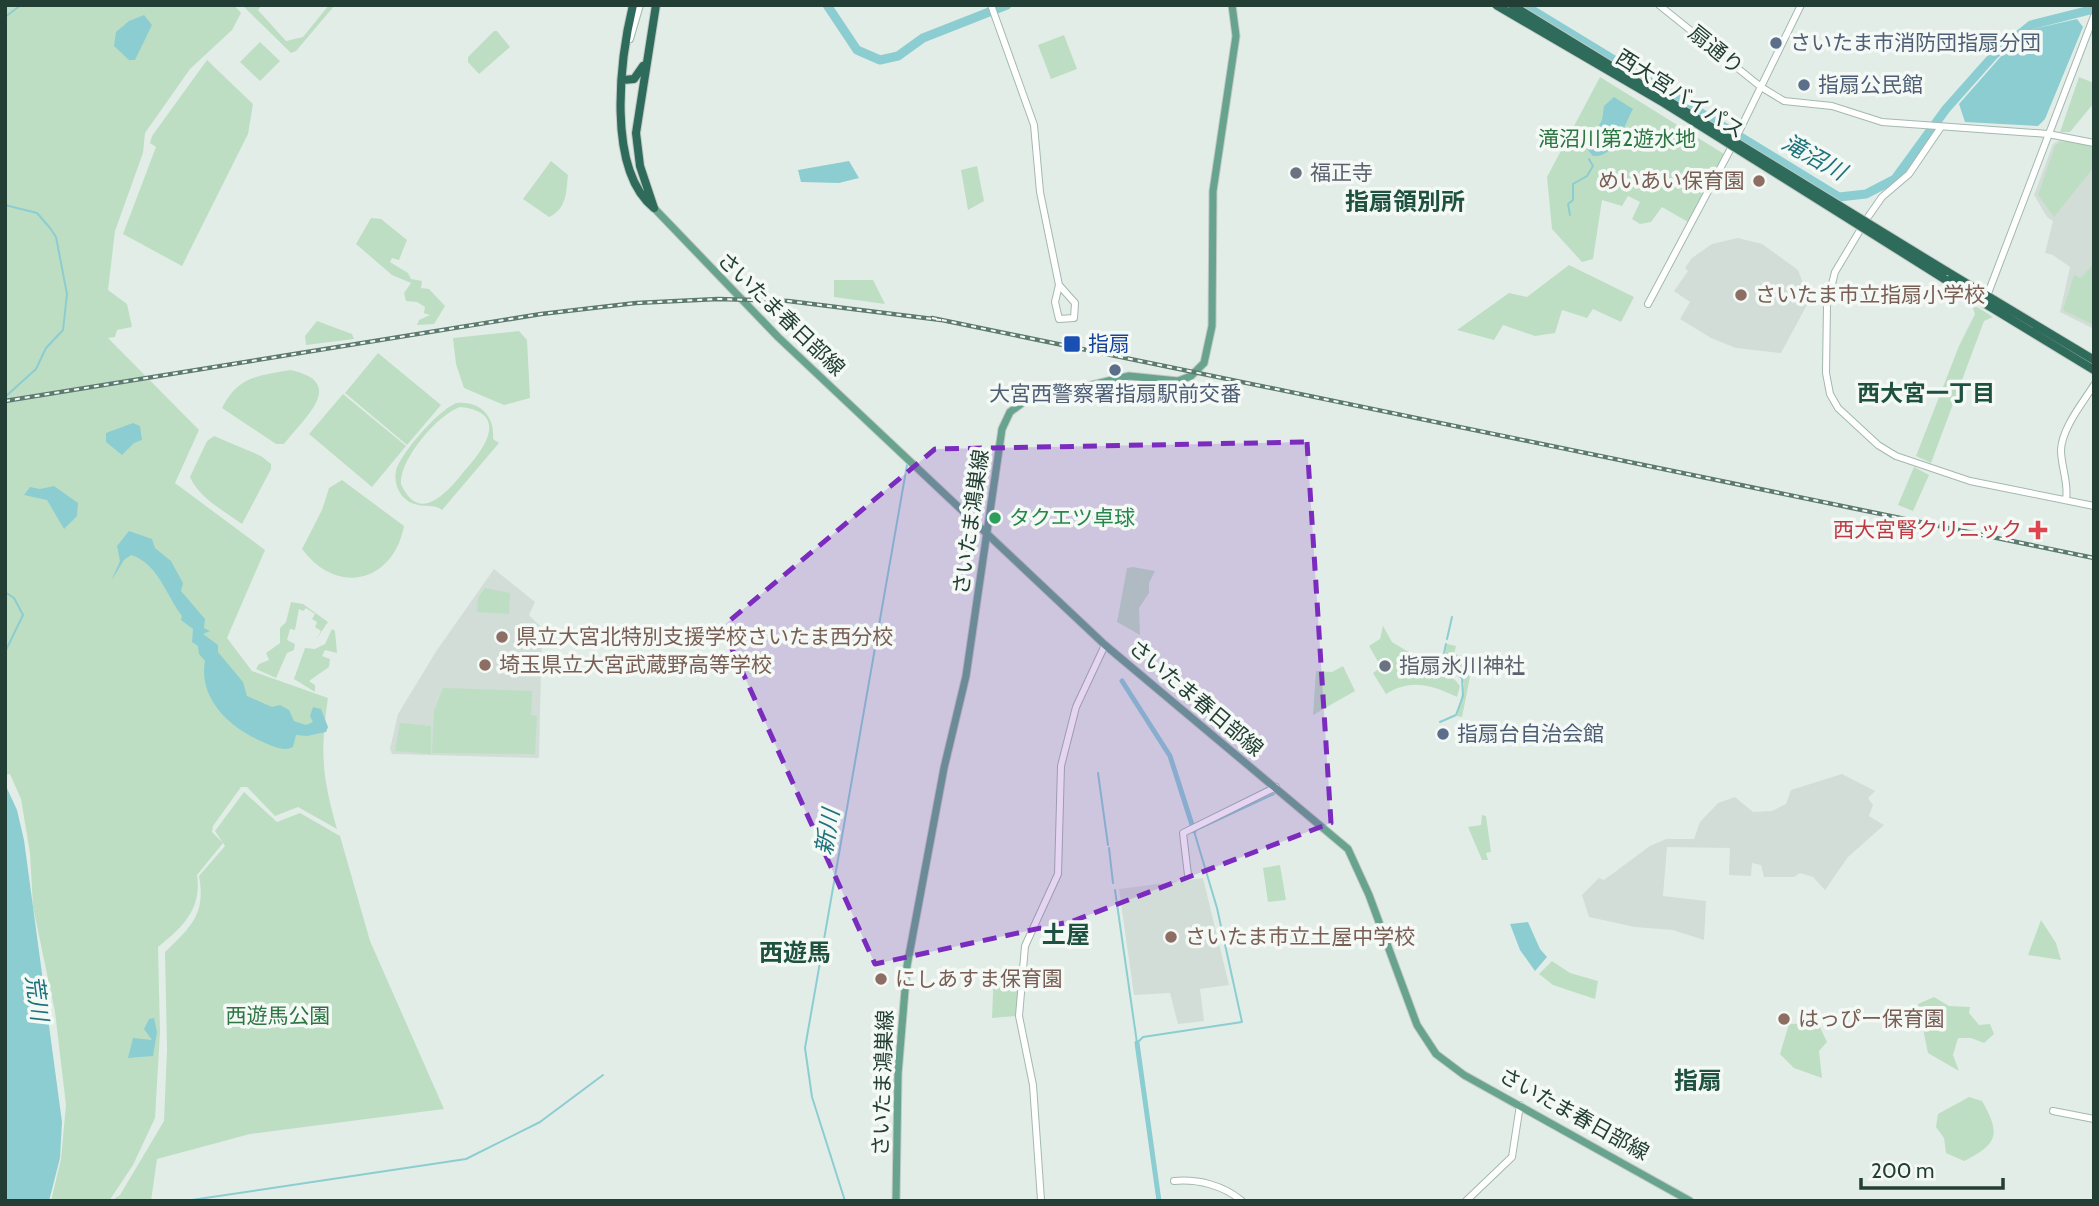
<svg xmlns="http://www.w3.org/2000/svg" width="2099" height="1206" font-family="Cabin,'Noto Sans JP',sans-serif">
<rect width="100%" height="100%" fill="#e3ede8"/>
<path fill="#d2ddd7" d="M2059 140 2094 145V329L2060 312 2070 267 2053 255 2045 253 2053 221 2047 217 2034 195 2053 144Z
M1738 238 1762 244 1798 270 1803 283 1801 297 1809 301 1781 353 1736 348 1711 338 1680 319 1690 302 1674 291 1688 271 1685 268 1692 258 1712 244Z
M494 569 535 602 529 615 542 628 539 758 392 754 390 749 398 714 437 650Z
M1842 774 1875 791 1868 798 1873 805 1869 816 1884 825 1848 857 1825 890 1813 877 1800 873 1794 877H1764L1761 865 1752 863 1751 876 1729 875 1730 848 1667 847 1663 896 1706 901 1704 940 1673 930 1635 927 1589 917 1582 895 1599 878 1604 880 1650 846 1666 839H1694L1700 822 1718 803 1735 797 1753 812 1772 811 1786 804 1791 790Z
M1203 878 1229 985 1200 989 1204 1021 1178 1024 1170 993 1134 995 1119 889Z"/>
<path fill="#bddec3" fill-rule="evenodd" d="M5 5H234L241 13 232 30 190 69 145 133 143 153 115 231 108 290 127 304 132 327 117 330 115 337 108 338 199 430 175 483 265 550 227 638 252 671 328 698C320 753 322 776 337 829L298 807 275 816 247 787H241L213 826 212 832 223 843 197 875C202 909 183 927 158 947L160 1032 155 1118 133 1165 109 1201H51L61 1159 66 1105 55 1012 33 907 30 853 21 799 10 774 5 775Z
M242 5H262L258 10 286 41 303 37 329 5H335L296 51 291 53Z
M494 31H497L510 47 479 74 468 62V57Z
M1064 35 1077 69 1051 79 1038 45Z
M260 42 280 61 260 81 240 62Z
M207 60 253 104 248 134 182 266 123 234 156 147 150 143 152 136Z
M1600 77 1724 154 1688 222 1662 207 1651 222 1640 224 1632 219 1640 202 1628 196 1622 206 1602 200 1593 259 1582 262 1552 229 1547 177Z
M2079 77 2094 83V103L2070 132H2060Z
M2060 142H2079L2094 146V167L2054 217 2038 195 2055 146Z
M551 161 568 175C566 192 567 209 549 217L523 199Z
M977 166 984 201 968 210 961 170Z
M371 218 381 219 407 240 399 260 392 258 390 262 408 273 411 279 422 281 421 288 429 289 445 306 434 324 417 325 419 320 430 315 424 313 425 307 417 302 406 301 404 293 411 283 392 275 356 244Z
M2094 263V325L2063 310 2074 275 2081 278Z
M1569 265 1634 297 1621 322 1593 309 1587 318 1562 310 1555 333 1535 336 1503 325 1494 340 1457 330 1509 293 1527 297Z
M834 280H873L885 304 834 297Z
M1971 303 1993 317 1984 321 1931 463 1916 456 1959 346 1975 314Z
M317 321 352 334 354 339 306 345 305 336Z
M519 331 527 340 530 398 504 405 464 388 456 364 453 338Z
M378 353 441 405 407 445 345 393Z
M290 370C348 382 305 417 284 444H276L222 408C238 376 258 376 290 370Z
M343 394 406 446 372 487 309 434Z
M457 403C480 401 495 416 493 439L499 443 442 510C433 502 417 511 403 497 397 490 394 480 396 471 400 454 440 408 457 403ZM460 407C509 412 486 447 466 469 450 489 420 527 401 484 399 460 438 414 460 407Z
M214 436 261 456 271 464V469L242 524C223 510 200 499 190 477L207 441Z
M1914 467 1929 475 1913 511 1898 505Z
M342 480 404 526C393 583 337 596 302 549L322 510 329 488Z
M1133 567 1155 571 1149 583V593L1139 608 1140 635 1117 622 1127 568Z
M485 588 510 593 509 614 477 612 478 598Z
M291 602 303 604 328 622 315 641 321 631 315 627 317 622 312 619 315 614 306 608 303 611 299 609 295 630 290 629 287 640 295 644 294 650 287 653 276 678 256 669 259 664 269 660 266 653 280 643V628L286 622Z
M1383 626 1392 642 1455 680 1460 686 1457 697C1432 685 1411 678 1386 694L1373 673 1381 667 1369 646 1380 639Z
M332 629 335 631 337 653 325 650 322 656 330 659 329 667 309 681 315 685V692L294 679 305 648 315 649 325 644Z
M1447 644 1456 646 1454 654 1463 656 1462 665 1472 667 1462 717 1457 716 1464 684 1459 674 1451 670 1449 660 1444 658Z
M1343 666 1355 691 1313 715 1316 671 1332 672Z
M443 688 532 691 531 715 537 716 535 754 432 753 434 711Z
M400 723 431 726V754L395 751Z
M244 792 277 822 300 813 340 836 370 941 444 1109 250 1134 157 1159 151 1201H111L120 1195 164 1121 167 1049 165 952C191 927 206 914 199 876L225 846 215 831Z
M1482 815 1486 816 1491 852 1486 853 1488 860H1482L1468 827 1481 825Z
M1280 865 1286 900 1268 902 1263 868Z
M2041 920 2056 943 2061 960 2028 955Z
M1552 961 1570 973 1598 981 1595 999 1553 985 1539 974Z
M994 969 1019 978 1016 1016 992 1018Z
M1934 997 1949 1006 1970 1007 1969 1013 1979 1025 1990 1024 1994 1034 1984 1043 1971 1038H1958L1953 1055 1959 1071 1928 1053 1918 1004Z
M1818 1023 1827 1042 1819 1051 1822 1078 1794 1068 1780 1054 1789 1024Z
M1969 1097 1982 1101C2001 1134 1998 1144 1964 1161L1946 1153 1944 1138 1936 1127 1938 1114Z"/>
<path fill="#8ccdd2" d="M144 15 152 25 135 60H129L114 46 116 32 129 21Z
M2077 19 2083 27 2045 119 2038 126 1965 122 1959 104 2011 45 2033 29Z
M1614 97 1633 109C1624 125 1616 158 1593 156L1587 149 1602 120 1604 106Z
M849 161 859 178 839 183 801 182 798 170Z
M133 423 140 426 142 440 134 443 122 455 106 442V433Z
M54 486 78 503 77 516 64 529 47 500 24 495 30 487 40 489Z
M129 531 152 539 155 548 171 561 183 583 181 591 205 619 204 628 210 631 203 634 218 645V652L243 682 247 696 272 707 280 705 289 710 294 721 306 725 313 722 310 716 313 707 321 709 328 727 326 732 307 736 296 735 293 747C284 752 272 746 263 742 230 728 198 699 205 661L199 654 198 646 192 642 193 629 181 620 182 616C167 597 158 563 131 555L124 560 111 581 120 561 117 546Z
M5 784 17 810 24 840 62 1122 60 1158 49 1201H5Z
M1528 922 1540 949 1547 957 1535 971 1520 950 1510 924Z
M154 1018 157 1032 153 1056 128 1058 133 1038 152 1040 144 1029 149 1019Z"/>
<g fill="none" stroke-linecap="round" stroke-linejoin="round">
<path stroke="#8ccdd2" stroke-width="2" d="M5 17 21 5
M5 205 37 213 50 228 56 237 67 294 63 330 46 348 36 369 5 397
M1570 215 1568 204 1573 200V184L1587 176 1593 166 1589 159
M5 592 14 598 23 615 5 652
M1447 639 1452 617
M1440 722 1456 715 1463 696 1462 678 1450 670 1448 660 1443 658 1446 644
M1098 773 1108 845
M1109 848 1113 883
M1115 890 1137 1043 1143 1037 1242 1022 1217 908 1194 831 1274 794
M185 1201 466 1159 540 1122 603 1075
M845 1201 812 1097 805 1048 907 465"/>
<path stroke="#8ccdd2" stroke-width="5" d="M1122 681 1170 756 1194 831
M1137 1043 1159 1201"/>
<path stroke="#8ccdd2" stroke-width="9" d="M827 5 857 50 880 60 898 56 923 38 1007 5
M1524 5 1839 197 1866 194 1895 179 1946 109 1994 55 2031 25 2094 9"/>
<g stroke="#a2b9af" stroke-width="8">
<path id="secondary" d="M991 5 1034 125 1040 192 1059 285 1075 303 1074 318 1059 319 1055 302 1059 285
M1659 5 1761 87 1784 101 1832 106 1882 122 2048 134 2094 143
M630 39 640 5
M1868 217 1882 197 1909 174 1941 127
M1859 232 1835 272 1827 304 1826 373 1830 394 1838 408 1878 445 1896 456 1970 481 2094 506
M1987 296 2094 16
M1648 304 1730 150 1801 5
M2066 500C2069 483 2061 467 2061 450 2062 428 2082 404 2094 385
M1188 875 1183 833 1276 787
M2053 1111 2094 1119
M1174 1181C1198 1179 1223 1185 1242 1201
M1041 1200 1033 1085 1019 1016 1025 946 1058 874 1061 766 1076 707 1105 645
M1466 1201 1512 1157 1520 1105"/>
</g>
<g stroke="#c1c9c6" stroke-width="9">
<path id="primary" d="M654 208 778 337 1105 645 1348 849 1369 895 1417 1025 1436 1054 1464 1075 1690 1201
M896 1201 898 1074 907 966 944 768 966 676 1002 429 1010 412 1025 401 1129 376 1178 381 1191 376 1204 363 1212 326 1213 191 1236 36 1232 5"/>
</g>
<g stroke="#c1c9c6" stroke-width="10">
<path id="highway" d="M633 5C620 59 606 169 654 208
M623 80 634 79 643 66
M654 208 640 166 636 133 656 5
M1946 271 2094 360
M1946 280 2094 370"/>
</g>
<use href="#secondary" stroke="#fff" stroke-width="6"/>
<use href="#primary" stroke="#68a38f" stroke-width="7"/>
<use href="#highway" stroke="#2f6b5a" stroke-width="8"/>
<g stroke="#5d7a70" stroke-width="4.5">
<path id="rail" d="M932 318 2094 558
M5 401 541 314 636 303 718 299 788 301 941 320"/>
</g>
<use href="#rail" stroke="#f4f9f6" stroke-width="2" stroke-dasharray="5" stroke-linecap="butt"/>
<g stroke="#c1c9c6" stroke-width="10" stroke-linecap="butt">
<path id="highway-bridge" d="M1496 5 1664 103 1946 280
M1512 5 1946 271"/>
</g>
<use href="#highway-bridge" stroke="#2f6b5a" stroke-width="8"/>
</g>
<path fill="#7b2cbf" fill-opacity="0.2" stroke="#7b2cbf" stroke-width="5" stroke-dasharray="14 9" stroke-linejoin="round" d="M1307 442 1331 823 1073 921 875 964 722 627 935 449Z"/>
<g fill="#5c6f8a" stroke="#f4f9f6" stroke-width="2.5">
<circle cx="1776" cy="43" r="7"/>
<circle cx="1804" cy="85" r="7"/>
<circle cx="1115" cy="370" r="7"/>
<circle cx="1443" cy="734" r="7"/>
</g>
<g fill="#6b7280" stroke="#f4f9f6" stroke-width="2.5">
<circle cx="1296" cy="173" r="7"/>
<circle cx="1385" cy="666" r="7"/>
</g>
<g fill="#8d6e63" stroke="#f4f9f6" stroke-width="2.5">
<circle cx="1759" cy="181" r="7"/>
<circle cx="1741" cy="295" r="7"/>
<circle cx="502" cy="637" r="7"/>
<circle cx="485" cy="665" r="7"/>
<circle cx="1171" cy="937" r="7"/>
<circle cx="881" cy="979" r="7"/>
<circle cx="1784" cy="1019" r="7"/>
</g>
<rect fill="#1a4fb4" stroke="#f4f9f6" stroke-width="2.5" x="1063" y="335" width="18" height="18" rx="3.5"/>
<circle fill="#2e9e5b" stroke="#f4f9f6" stroke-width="2.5" cx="995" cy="518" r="7"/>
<path fill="#e0444e" stroke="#f4f9f6" stroke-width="2.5" d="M2034.5 519.5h7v7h7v7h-7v7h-7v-7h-7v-7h7z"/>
<g text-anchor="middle" stroke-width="7" stroke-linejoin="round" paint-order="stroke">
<g font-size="21" fill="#4e5e75" stroke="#f4f9f6" text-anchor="start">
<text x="1790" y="50">さいたま市消防団指扇分団</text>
<text x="1818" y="92">指扇公民館</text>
<text x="1115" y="401" text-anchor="middle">大宮西警察署指扇駅前交番</text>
<text x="1457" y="741">指扇台自治会館</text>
</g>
<g font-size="21" fill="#233f35" stroke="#f4f9f6">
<text transform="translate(1716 50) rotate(39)" y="7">扇通り</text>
<text transform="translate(1680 94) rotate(32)" y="7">西大宮バイパス</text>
<text transform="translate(781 314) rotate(44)" y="7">さいたま春日部線</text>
<text transform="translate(971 522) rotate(-82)" y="7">さいたま鴻巣線</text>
<text transform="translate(1196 698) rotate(40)" y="7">さいたま春日部線</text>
<text transform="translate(883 1083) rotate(-88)" y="7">さいたま鴻巣線</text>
<text transform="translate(1574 1114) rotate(29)" y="7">さいたま春日部線</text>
</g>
<g font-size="21" fill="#2d7643" stroke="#f4f9f6">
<text x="1617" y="146">滝沼川第2遊水地</text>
<text x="278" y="1023">西遊馬公園</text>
</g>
<g font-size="21" fill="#5b616d" stroke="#f4f9f6" text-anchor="start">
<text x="1310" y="180">福正寺</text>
<text x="1399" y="673">指扇氷川神社</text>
</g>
<g font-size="21" fill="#785e54" stroke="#f4f9f6" text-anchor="start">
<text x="1745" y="188" text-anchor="end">めいあい保育園</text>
<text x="1755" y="302">さいたま市立指扇小学校</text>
<text x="516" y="644">県立大宮北特別支援学校さいたま西分校</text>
<text x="499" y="672">埼玉県立大宮武蔵野高等学校</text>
<text x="1185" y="944">さいたま市立土屋中学校</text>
<text x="895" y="986">にしあすま保育園</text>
<text x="1798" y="1026">はっぴー保育園</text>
</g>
<g font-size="21" fill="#164399" stroke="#f4f9f6" text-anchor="start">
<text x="1088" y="351">指扇</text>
</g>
<g font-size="21" fill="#27864d" stroke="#f4f9f6" text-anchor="start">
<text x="1009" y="525">タクエツ卓球</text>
</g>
<g font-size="21" fill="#be3a42" stroke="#f4f9f6" text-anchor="end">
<text x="2022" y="537">西大宮腎クリニック</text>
</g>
<g font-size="23" font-style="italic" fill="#1d737b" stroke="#f4f9f6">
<text transform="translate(1814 157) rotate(29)" y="8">滝沼川</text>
<text transform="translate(827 832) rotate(-80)" y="8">新川</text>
<text transform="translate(37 998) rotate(82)" y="8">荒川</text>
</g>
<g font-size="23" font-weight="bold" fill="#1f5141" stroke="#f4f9f6">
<text x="1926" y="401">西大宮一丁目</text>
</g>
<g font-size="24" font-weight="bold" fill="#1f5141" stroke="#f4f9f6">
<text x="1405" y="210">指扇領別所</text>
<text x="1066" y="943">土屋</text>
<text x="795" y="961">西遊馬</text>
<text x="1698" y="1089">指扇</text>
</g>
</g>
<rect width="2099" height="1206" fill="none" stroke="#233f35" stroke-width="14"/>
<path d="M1861 1178v10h142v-10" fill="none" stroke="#233f35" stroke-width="3.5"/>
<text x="1871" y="1178" font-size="21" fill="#233f35" stroke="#f4f9f6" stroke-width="5" paint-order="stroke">200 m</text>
</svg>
